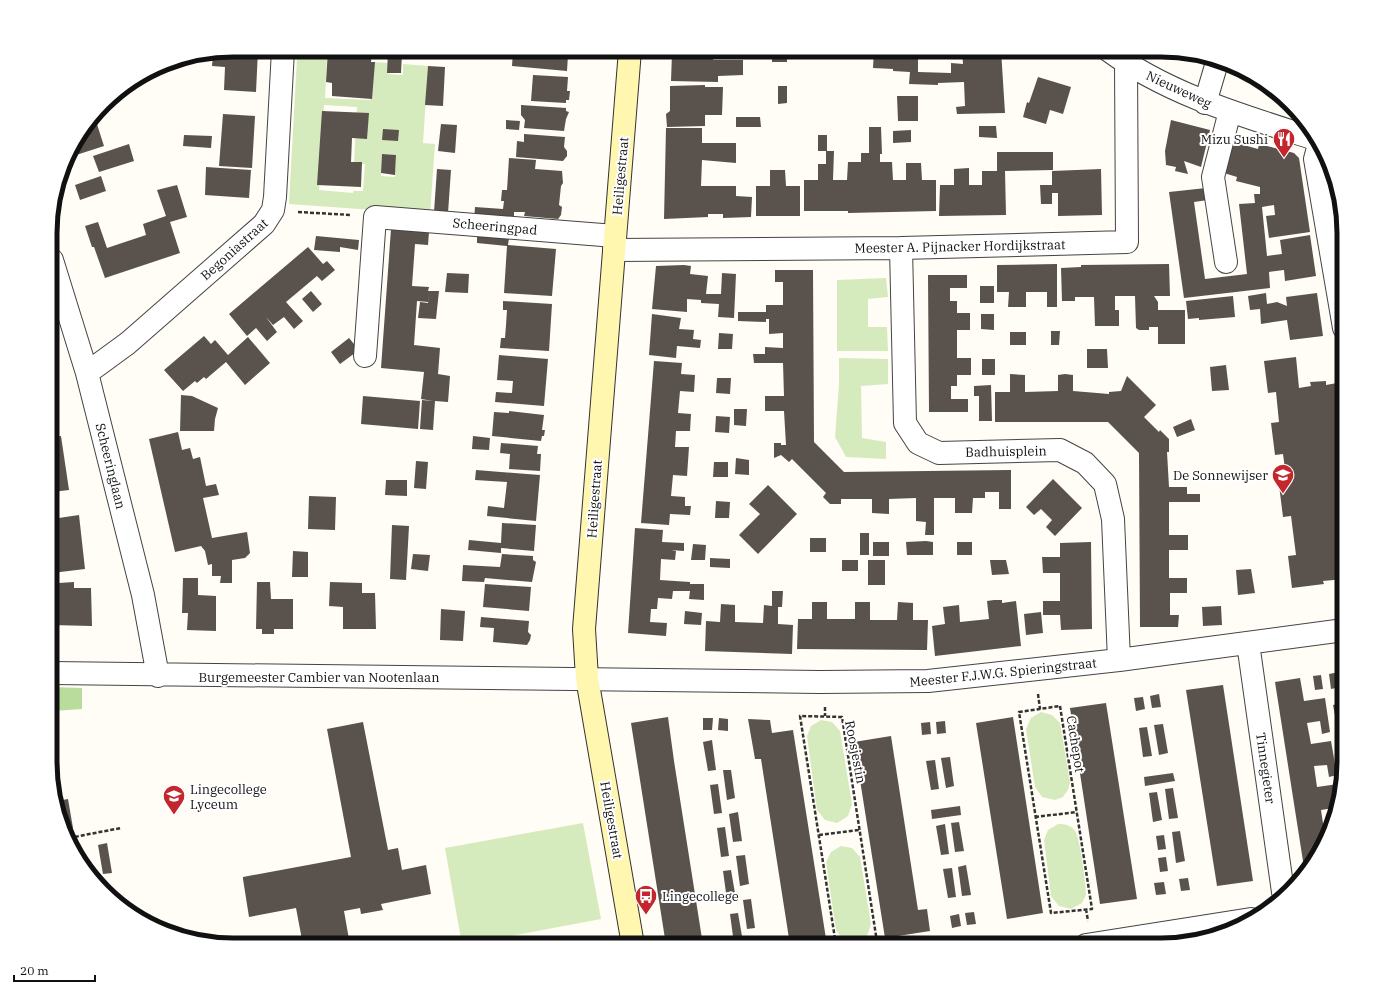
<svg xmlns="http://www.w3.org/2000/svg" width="1394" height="995" font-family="'IBM Plex Serif',serif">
<rect width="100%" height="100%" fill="#fffdf5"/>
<path fill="#d5ebbd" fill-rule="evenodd" d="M297 58 327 59 325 98 370 100 373 62 388 63V74L403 75V64L428 66 423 143 435 144 430 214 289 204ZM324 105 357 107 354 163 365 164 363 191H353V193L319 190ZM382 154 396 155 395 177 381 176Z
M886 278 888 297 868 299V327H887L888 351H837V280Z
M839 358 888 359V384L861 386 862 438 886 442V459L846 457 835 437 839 385Z
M1041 712 1052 715 1060 723 1070 782 1068 790 1063 797 1055 800 1042 797 1035 787 1026 729 1031 718Z
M821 720 832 722 840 731 852 804 848 816 837 823 825 820 817 810 807 736 811 726Z
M583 823 601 919 462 945 445 848Z
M1058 824C1065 824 1071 825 1075 831 1080 837 1086 885 1086 895L1082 903 1071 909 1059 906 1051 896 1044 840 1048 830Z
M841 846 852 848 860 857 871 924 867 936 856 943 843 940 836 930 826 862 831 852Z"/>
<path fill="#b9dc9c" d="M52 687 82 688V709L52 711Z"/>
<path fill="#5a524d" d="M233 50H258L256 92 224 90 225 67 212 66 213 54Z
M328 50H372L371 62H375L372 99 332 96V83L326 82Z
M513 50H571L570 55H568L567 71 512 66Z
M669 50H716L713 60H743V75L718 76V82L671 81 672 53Z
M772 50H787V62H772Z
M874 50H918V72L951 73V63L963 64 962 51 1001 50 1005 113 957 114 956 107 965 106 964 82 938 83V85L909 84 910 72 893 71V69L873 68Z
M388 52 402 53 401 73H387Z
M428 66 445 67 443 106 425 105Z
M533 75 568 77 567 91H570L569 100H566V103L531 101Z
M1038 77 1071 87 1063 114 1050 110 1046 124 1023 117 1027 102 1029 103Z
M705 85V87H723L722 115H705V126L667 127 666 114 670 111V86Z
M778 86H787V103L778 104Z
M897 96H918V121H898Z
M521 105 566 108V111L569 112 566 119 564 131 524 128 525 120 521 115Z
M322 111 369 113 367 139 352 138 351 162H362L361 187 317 185Z
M223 114 255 116 252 168 219 166Z
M736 117H760L761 127H736Z
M95 118 104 146 67 158 69 152Z
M506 120 520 121 519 130 506 129Z
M1171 120 1210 130 1201 167 1184 161 1188 174 1175 171 1176 167 1166 165 1165 151Z
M441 124 457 125 455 153 438 151Z
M979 126H996L997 138 979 137Z
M869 127H881L882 154H880V162H892L893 180H906V163H921L922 180H936V211L848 213V211H804V180H818V164H826V151H818V135H827V151H834L833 180H847L848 162H861V153H869Z
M666 128H702V143H736V163L702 160 701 186H736V196L752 197 751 217 723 218V214H708V217L664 219Z
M383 129 399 130 398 141 382 140Z
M911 130V142L893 143V131Z
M524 134 565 137 564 147 567 151V156L563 161 516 157 517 141 524 142Z
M184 135 212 136 211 148 183 146Z
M1233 142 1258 149 1259 144 1294 153 1299 158 1310 232 1269 238 1266 216 1275 215 1274 205 1262 207 1267 256 1282 254 1280 240 1310 235 1316 276 1285 281 1284 270 1269 272 1270 288 1184 298 1169 192 1206 188 1208 200 1194 202 1205 279 1247 274 1239 204 1255 203 1254 194H1260V187L1236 181 1237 177 1224 173Z
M129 144 134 161 99 172 93 156Z
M997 152H1053V170L1005 171 1006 215 939 216 940 185H954V169L969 168V185H982V171H997Z
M382 154 396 155 395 175 381 173Z
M509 158 536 160 535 169 562 171 563 183 561 186 559 205 562 207 561 215 558 219 524 216 525 212H514V225L474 221 475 207 503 209 504 201H501L502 190H507Z
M206 167 251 170 249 198 205 195Z
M437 169 451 170 448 213 434 212Z
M1101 169 1102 215 1058 216V193H1052V204H1041L1040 185H1052V171Z
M770 170H785L786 186H800V216H756V186H770Z
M101 176 106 191 80 200 75 185Z
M177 185 187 217 170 222 180 253 105 278 94 247H92L85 226 98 222 107 248 146 235 143 224 166 216 157 190Z
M391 229 429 232 428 245 415 244 412 286 429 287 428 291H439L436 319 418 318 420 302 428 303 429 295 428 302 417 301 414 345 440 348 438 374 450 376 448 402 435 401 433 430 420 429 422 400 433 401 421 399 424 372 381 368Z
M477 235 509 238 508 245 556 249 552 296 504 293 507 246 477 243Z
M316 236 359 240 358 250 340 247V252L314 250Z
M308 247 323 264 327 261 335 270 322 281 317 276 286 302 303 321 294 329 284 317 273 325 266 317 277 332 267 341 256 328 247 336 229 314Z
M1057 264V307H1047V292H1026V307H1008L1009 292H997V265Z
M1169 264 1170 296H1154L1158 302V310H1185V344H1158V327H1149V330H1139L1136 328 1135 296H1115V310H1119V326H1095L1094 297H1075V301H1062L1061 268 1081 267V265Z
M684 265 691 266 690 274 708 276 706 294H721L722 273 736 274 734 318 718 317 719 304 701 303V300L687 299V312L652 309 656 266Z
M775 270H813L814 442 844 472 1011 470V509H999V492H985V498H973L972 513H955V498H934V535H925L926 522 916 521V498L889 499V514L872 513V499H841V504H830L823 497 826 493 792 459 789 462 781 455 774 458V443H781V445H786L784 411H765V396H784L783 363H754L753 354H765V347L783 348V333L769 334V319H766V322L738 321V312H766V305H783V282H775Z
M447 273 469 274 468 293 445 292Z
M928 275H967V288H950V301H957V313H970V330H957V358H971V375H957V386H951V399H968V412H929Z
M980 286H994V303H980Z
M311 291 322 304 313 312 302 299Z
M1266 293 1267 304 1277 302 1287 306 1286 297 1317 293 1323 336 1290 340 1287 320 1261 324 1260 309 1250 310 1248 296Z
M1233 296 1235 317 1199 320V318L1188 319 1186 301Z
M503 301 552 304 549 351 500 348 501 338H505L506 325 507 310H503Z
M652 314 681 318 679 329 694 330 693 339 701 340 700 348 677 346 676 358 649 355Z
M981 314H994V330L981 329Z
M1051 331H1060L1059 345H1051Z
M1010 332H1026V345H1010Z
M719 333 733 334 732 349H718Z
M204 336 211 344 215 340 228 355 248 337 270 363 245 385 226 362 206 379 204 377 197 383 195 381 183 391 164 370Z
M349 338 359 350 340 364 331 352Z
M1087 349H1107L1108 368H1087Z
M499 355 548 359 544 406 495 402 496 392 512 393 513 381 497 380Z
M1296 357 1299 388 1311 386 1310 382 1326 381V385L1337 383 1335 368 1344 366V579L1323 581 1324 584 1292 588 1288 556 1296 555 1291 516 1283 517 1279 485 1287 484 1283 454 1275 455 1271 423 1279 422 1276 392 1268 393 1264 361Z
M982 359H995V375H982Z
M654 361 682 363 681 374 695 375 694 392 680 391 678 413 691 414 690 431H676L675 447H689L687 476 673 475 671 496 685 497V506H691L690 515 670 514 669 525 641 523Z
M1226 365 1229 390 1212 391 1210 367Z
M1010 374 1025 375V392L1058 391V375L1065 374 1073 375V391L1109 394V392L1121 391 1127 376 1156 405 1144 417 1159 432 1160 430 1169 439V452H1167L1169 487H1187V494H1200V502H1169V535H1188V550H1169V578H1187V593H1170V615H1179L1178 627H1140L1139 453 1108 422H995V392H1010Z
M717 378H731L730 394 716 393Z
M991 385 992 421H979V396H974V386Z
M181 395 192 396 218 408 215 419 214 431H180Z
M363 396 420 401 418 429 361 424Z
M734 409H747L746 426 734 425Z
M509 411 544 415 542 430H545L544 436H542L541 441 492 436 494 412 509 413Z
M716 416 730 417 729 433 715 432Z
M1191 419 1195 430 1177 437 1173 427Z
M178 432 182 450 190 448 193 459 200 457 206 486 216 484 219 495 203 498 212 538 247 532 250 553 245 558 232 560V583H220L221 576H212V564L208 565 205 551 201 546 175 552 149 439Z
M61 436 69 490 52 492V437Z
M473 436 490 438 489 450 472 449Z
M501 443 538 446 537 454H541L540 471 509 469 510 454 500 453Z
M736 458 749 460V475L735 474Z
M416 461 428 462 426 489 414 488Z
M714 462H728V477H713Z
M476 470 540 475 536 521 487 516 488 506 504 508 507 482 475 480Z
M1053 479 1082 508 1055 536 1046 527 1052 520 1041 509 1034 515 1026 507Z
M386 480H407V496L385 495Z
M768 485 797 514 758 554 739 535 760 514 749 504Z
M309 496 336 497 335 530 308 529Z
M716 501 730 502 729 518H715Z
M79 515 85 569 52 573V519Z
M502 523 536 525 534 551 501 548V553L468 550 469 540 501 543Z
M392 525 409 526 406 580 390 579Z
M635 528 663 530 662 542 684 543V551L671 550 676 551 675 560 661 559 660 580 690 582V584H704V600L689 599 690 591H673L672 599 658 598 657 609H651L650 622 667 623 666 636 628 633Z
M860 533H869V555H860Z
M810 538H826V552H810Z
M926 541 933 542V555H907L906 542Z
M873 542H889V556H873Z
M957 542H972V555H957Z
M1091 542 1092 629 1061 630 1060 615H1043V601H1060V573H1043L1042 557H1060V543Z
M693 544 706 545 705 560H691Z
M293 551 308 552V577H292Z
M413 554 430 555 428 571 411 569Z
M502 554 533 556V560L536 562 532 582 485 578 484 582 462 581 463 565 500 567Z
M710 558 730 559V568L710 567Z
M842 560H858V571H842Z
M868 560H885V585H868Z
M990 560H1006L1009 574 992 575Z
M1251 569 1255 593 1238 595 1236 570Z
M183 578H198V595L216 596V631L187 630 188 613H182Z
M74 582V588H91L92 626 52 625V598H58L59 583Z
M257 582H270L271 599H293V629H274V634H262V629H256Z
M330 582 362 583V593H375L376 629H343V607L329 606Z
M485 584 531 587 529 611 483 607Z
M772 591H783L782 607H778V624L793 625 792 654 705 651 706 621 720 622 721 604 735 605V622L763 623 764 605 772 606Z
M994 600H1002V603L1016 601 1021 646 935 656 932 626 945 624 943 607 959 605 960 622 989 619 987 601Z
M812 602H827V619H855V602H870V620H897L898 602 913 603V620H928L927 650 797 649 798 619H812Z
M1221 606 1222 625 1203 626 1202 607Z
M441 609 465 611 463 641 440 640Z
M685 611 702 613 701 625 684 624Z
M1041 612 1043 633 1026 635 1024 614Z
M481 617 529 621 528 632 531 635 530 640 527 645 493 642 494 628 480 627Z
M1339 672 1341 687 1331 689 1329 674Z
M1321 675 1323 689 1315 690 1313 676Z
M1300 678 1304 701 1325 698 1330 732 1322 734 1320 721 1307 723 1311 744 1331 741 1337 775 1329 777 1327 765 1314 766 1317 787 1338 784 1340 793 1335 816 1334 808 1321 810 1324 830 1330 829 1305 874 1275 682Z
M1223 685 1253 881 1217 886 1186 690Z
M1159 694 1161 707 1152 708 1150 696Z
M1143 697 1145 709 1136 711 1134 698Z
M1106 703 1137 899 1100 904 1070 708Z
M1343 703 1344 730 1338 731 1333 705Z
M668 717 674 761 703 945H666L631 723Z
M1013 717 1043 913 1007 919 976 723Z
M703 718H713L712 730H703Z
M719 718 728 719V731L718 730Z
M748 719 770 720 772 733 793 730 827 945H790L761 759H755Z
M945 721 946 733 937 734 936 722Z
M363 722 388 850 398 848 402 870 426 865 431 894 381 904 383 910 361 914 360 908 344 911 350 945H303L296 908 249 917 243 879V877L351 857 327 729Z
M930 722 931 734 922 735 921 723Z
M1163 724 1168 753 1159 755 1154 725Z
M1147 727 1152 756 1143 757 1139 728Z
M891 736 918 910 927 909 930 931 885 938 854 742Z
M712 740 716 770 708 771 703 742Z
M950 757 954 786 946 788 941 758Z
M935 760 939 789 931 790 926 761Z
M723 770H731L735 798 727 800Z
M1173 773 1175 781 1145 786 1144 777Z
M718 784 722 813 714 814 710 785Z
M1173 788 1178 818 1169 819 1165 789Z
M1157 792 1162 820 1153 822 1149 793Z
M68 799 73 828 66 829 57 801Z
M960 806 961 815 932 819 931 810Z
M738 812 742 841 733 842 729 814Z
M959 822 964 851 955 852 951 823Z
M945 824 949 854 941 855 936 826Z
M725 827 729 856 721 857 717 828Z
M1180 831 1185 861 1176 863 1172 832Z
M1164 835 1166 849 1158 850 1156 836Z
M107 843 112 873 103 874 98 845Z
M745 855 749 884 740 886 736 856Z
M1166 857 1168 871 1160 872 1158 858Z
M966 865 971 895 962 896 958 867Z
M952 868 956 897 948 898 943 869Z
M731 870 736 899 727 900 723 871Z
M1188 878 1190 890 1181 891 1179 879Z
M1164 882 1166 894 1156 895 1154 883Z
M751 899 755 928 747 929 743 900Z
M974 912 976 924 967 925 965 913Z
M738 913 743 942 734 944 730 914Z
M959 914 961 926 952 928 950 916Z"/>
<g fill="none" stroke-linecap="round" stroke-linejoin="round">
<g stroke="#444" stroke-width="24">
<path id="street" d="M1108 50C1169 95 1244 116 1315 139
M1205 103 1218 59
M1319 144 1315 159 1344 328
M901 248 905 423 918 443 939 453 1060 450 1085 463 1105 484 1113 519 1119 660
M614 250 901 248 1127 242 1126 63
M52 260 87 373 143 595 158 676
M1226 262 1213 177 1230 111
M365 356 375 217 615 236
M87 373 128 343 264 224 273 210 275 197 283 50
M1248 643 1283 892
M52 673 820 682 928 681 1119 660 1344 630
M1086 945 1251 919"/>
</g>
<g stroke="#333" stroke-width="24">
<path id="secondary" d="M630 50 584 629 587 678 633 945"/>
</g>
<path stroke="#333" stroke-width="2.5" stroke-dasharray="4 2" stroke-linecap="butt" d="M298 212 351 215
M1038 694 1040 709
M1060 706 1092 909 1051 913 1019 712Z
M825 707V716
M1035 817 1077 812
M819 835 859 830
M69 838 121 828
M1086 909 1088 921
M836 945 800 716 842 717 877 942 860 945"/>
<use href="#street" stroke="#fff" stroke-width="22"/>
<use href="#secondary" stroke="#fff6b0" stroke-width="22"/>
</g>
<defs>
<g id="restaurant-pin" transform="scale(1.15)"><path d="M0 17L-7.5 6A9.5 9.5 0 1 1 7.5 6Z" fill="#c4262e" stroke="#fff"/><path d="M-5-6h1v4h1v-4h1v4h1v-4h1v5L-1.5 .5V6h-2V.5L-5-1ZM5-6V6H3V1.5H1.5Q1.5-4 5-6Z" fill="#fff"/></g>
<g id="school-pin" transform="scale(1.15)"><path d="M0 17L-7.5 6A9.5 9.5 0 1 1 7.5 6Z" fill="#c4262e" stroke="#fff"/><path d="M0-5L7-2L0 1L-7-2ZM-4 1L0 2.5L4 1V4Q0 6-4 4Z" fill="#fff"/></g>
<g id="bus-pin" transform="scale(1.15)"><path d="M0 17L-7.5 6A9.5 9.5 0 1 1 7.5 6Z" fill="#c4262e" stroke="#fff"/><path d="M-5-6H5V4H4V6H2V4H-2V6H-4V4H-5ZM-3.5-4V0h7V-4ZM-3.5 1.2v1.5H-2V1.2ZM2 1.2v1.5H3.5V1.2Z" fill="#fff"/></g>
</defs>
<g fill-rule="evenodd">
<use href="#restaurant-pin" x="1284" y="139"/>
<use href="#school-pin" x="1283" y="475"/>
<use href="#school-pin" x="174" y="796"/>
<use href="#bus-pin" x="646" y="896"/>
</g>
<g text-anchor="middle" stroke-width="4" stroke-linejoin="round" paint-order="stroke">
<g font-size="13" fill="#111" stroke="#fff">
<text transform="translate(1179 89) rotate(25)" y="5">Nieuweweg</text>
<text transform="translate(620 176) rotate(-85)" y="5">Heiligestraat</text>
<text transform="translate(495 226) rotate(5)" y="5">Scheeringpad</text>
<text transform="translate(960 246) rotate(-1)" y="5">Meester A. Pijnacker Hordijkstraat</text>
<text transform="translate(234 249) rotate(-42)" y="5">Begoniastraat</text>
<text transform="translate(1006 451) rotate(-1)" y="5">Badhuisplein</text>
<text transform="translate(111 466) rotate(76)" y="5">Scheeringlaan</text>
<text transform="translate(594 499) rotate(-86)" y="5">Heiligestraat</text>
<text transform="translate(1003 672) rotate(-6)" y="5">Meester F.J.W.G. Spieringstraat</text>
<text x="319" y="682">Burgemeester Cambier van Nootenlaan</text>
<text transform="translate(1076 744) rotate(81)" y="5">Cachepot</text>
<text transform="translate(856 752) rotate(79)" y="5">Roosjestin</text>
<text transform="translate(1266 768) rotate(82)" y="5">Tinnegieter</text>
<text transform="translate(612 820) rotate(80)" y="5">Heiligestraat</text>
</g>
<g font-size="13" fill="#111" stroke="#fff" text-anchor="end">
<text x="1268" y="144">Mizu Sushi</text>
<text x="1268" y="480">De Sonnewijser</text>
<text x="190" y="794" text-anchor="start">Lingecollege<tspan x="190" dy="15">Lyceum</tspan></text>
<text x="662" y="901" text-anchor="start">Lingecollege</text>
</g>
</g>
<path d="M0 0H1394V995H0ZM233 57H1161A176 176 0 0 1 1337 233V762A176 176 0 0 1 1161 938H233A176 176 0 0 1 57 762V233A176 176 0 0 1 233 57Z" fill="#fff" fill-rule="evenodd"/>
<path fill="none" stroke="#111" stroke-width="5" d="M233 57H1161A176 176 0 0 1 1337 233V762A176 176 0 0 1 1161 938H233A176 176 0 0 1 57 762V233A176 176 0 0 1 233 57Z"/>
<path d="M14 975v6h81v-6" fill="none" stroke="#111111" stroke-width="2"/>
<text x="20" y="975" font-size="12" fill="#111111" stroke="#ffffff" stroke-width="3" paint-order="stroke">20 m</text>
</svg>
